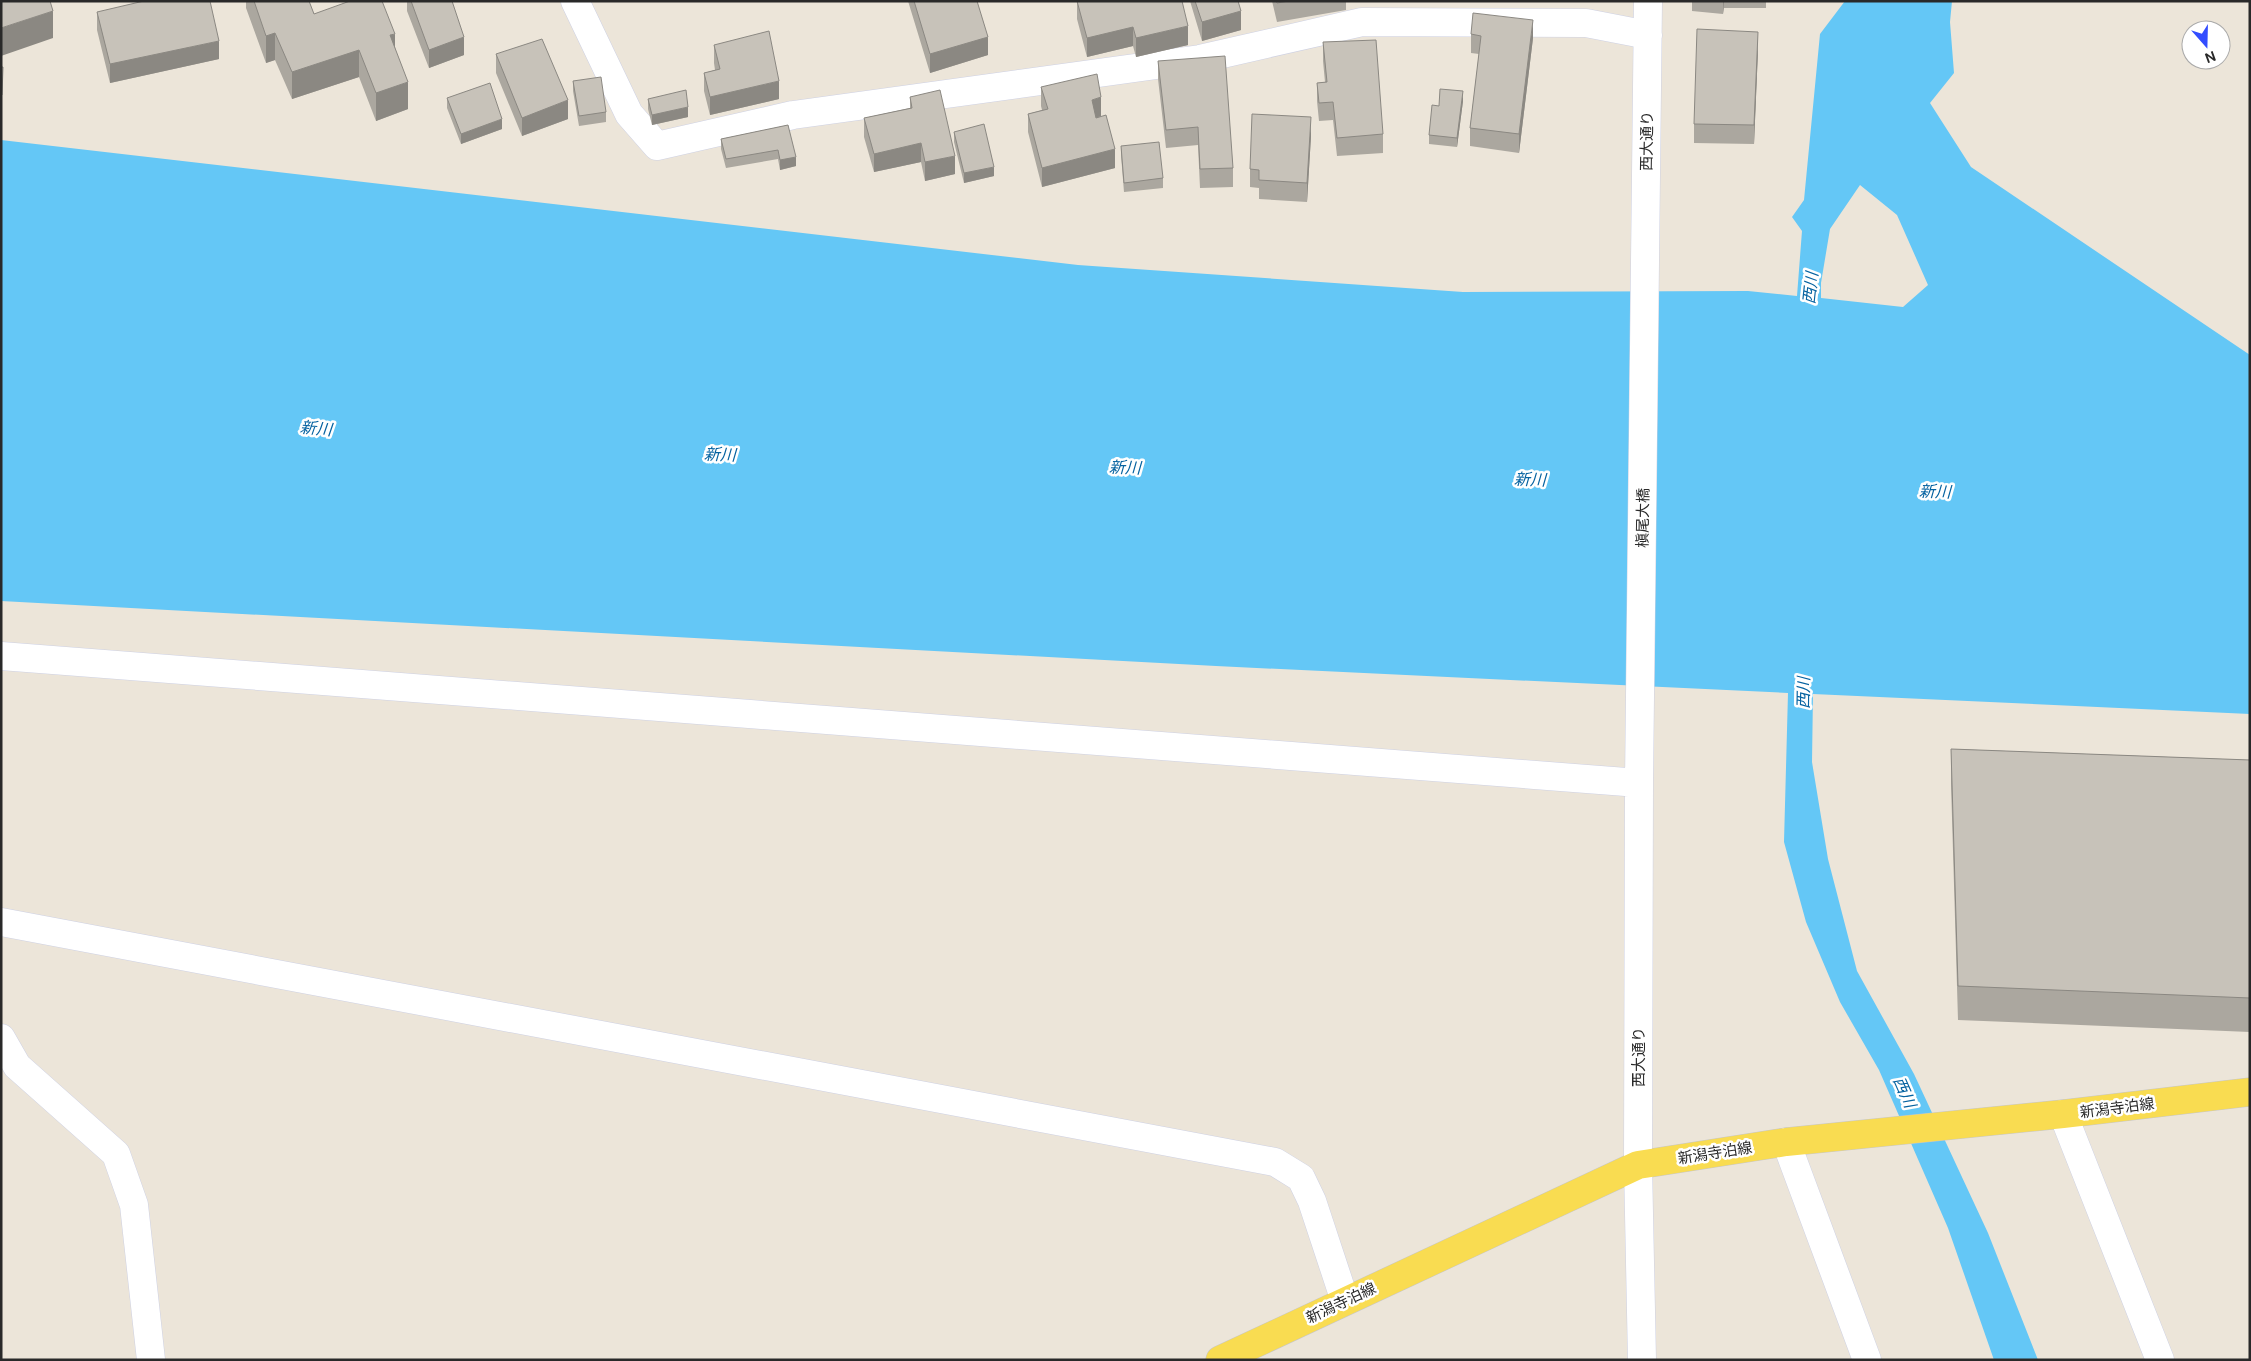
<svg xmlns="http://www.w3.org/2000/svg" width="2251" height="1361" font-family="'DM Sans','Noto Sans JP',sans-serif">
<rect width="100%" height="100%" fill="#ece5d9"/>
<path fill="#64c7f6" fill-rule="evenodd" d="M1845 1H1952L1950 22 1954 73 1930 103 1971 167 2250 355V714L1813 694 1812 762 1828 859 1857 971 1914 1074 1988 1233 2038 1360H1994L1948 1228 1879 1070 1840 1002 1806 922 1784 842 1788 693 1216 666 1 601V140L1078 265 1463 292 1748 291 1797 296 1802 231 1792 217 1804 200 1820 34ZM1860 185 1897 215 1928 285 1903 307 1821 298V283L1830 229Z"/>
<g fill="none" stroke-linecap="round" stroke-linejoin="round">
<g stroke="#ced1e3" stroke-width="29">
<path id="minor" d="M575 1 629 114 657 146 793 115 1200 59 1362 22 1586 23 1648 35
M1 656 1639 783
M1 922 1275 1162 1301 1178 1312 1201 1345 1301
M1 1038 17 1066 116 1154 134 1205 151 1360
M2063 1114 2160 1360
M1786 1142 1867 1360
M1642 1360 1638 1165 1639 783 1648 1"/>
</g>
<g stroke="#c7c7c7" stroke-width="29">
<path id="major" d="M1220 1360 1638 1165 1786 1142 2063 1114 2250 1092"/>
</g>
<use href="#minor" stroke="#fff" stroke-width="28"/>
<use href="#major" stroke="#f9dc51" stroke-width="28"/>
</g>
<path fill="#aba79f" d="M246 1H309L314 14 395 47 408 109 376 121 359 77 292 99 275 60 266 63 246 8Z
M407 1H452L464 55 429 68 407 11Z
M908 1H977L988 55 930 73Z
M1077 1 1188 45 1136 57 1133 46 1087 57 1077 19Z
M1190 1H1238L1241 30 1202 41Z
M1272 1H1346V10L1277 22Z
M1692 1H1766V8H1724L1723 14 1692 11Z
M97 12 219 59 110 83 97 30Z
M1471 34 1533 38 1519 153 1470 146V128L1479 54 1471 53Z
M1323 42 1383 134V153L1337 156 1333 120 1319 121 1317 101V83L1325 82 1323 61Z
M714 45 779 99 710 115 704 91V73L715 70 714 63Z
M1758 50 1754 144 1694 143V124Z
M496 54 568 119 522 136 496 73Z
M1158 61 1233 168V187L1200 188 1198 145 1166 148 1158 79Z
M573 81 606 112V122L579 126 573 91Z
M1041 87 1101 116 1115 168 1042 187 1028 132V114L1042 110 1041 106Z
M910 97 955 174 925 181 921 162 874 172 864 137V118L910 108Z
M447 98 502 129 461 144 447 108Z
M648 99 688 117 652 125 648 109Z
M1463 101 1457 147 1429 144V135L1439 106Z
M788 125 796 166 780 170 778 159 726 168 721 149V139Z
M954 132 994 176 964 183 954 142Z
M1311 136 1307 202 1259 199V188L1250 187V169Z
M1121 146 1163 178V188L1124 192 1121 155Z
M1951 749 2250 760V1032L1958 1020 1951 784Z"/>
<path fill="#8b8882" d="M1723 1H1724L1723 14Z
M53 11V38L1 56V28Z
M1241 11V30L1202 41V22Z
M1533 20V38L1519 153V134Z
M1188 26V45L1136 57V38Z
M1133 27V46L1087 57V38Z
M1758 32V50L1754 144V125Z
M275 33V60L266 63V36Z
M395 34V61L390 35Z
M464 37V55L429 68V50Z
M988 37V55L930 73V54Z
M219 41V59L110 83V64Z
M359 50V77L292 99V72Z
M779 81V99L710 115V97Z
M408 82V109L376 121V93Z
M1463 91V101L1457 147V138Z
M1101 97V116L1092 119V100Z
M568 100V119L522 136V118Z
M688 107V117L652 125V115Z
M1311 117V136L1307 202V183Z
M502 119V129L461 144V134Z
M921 143V162L874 172V154Z
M1115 149V168L1042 187V168Z
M955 156V174L925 181V162Z
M796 157V166L780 170V160Z
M994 167V176L964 183V173Z"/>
<path fill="#c7c2b9" stroke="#8b8882" d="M1 1H50L53 11 1 28Z
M144 1H210L219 41 110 64 97 12Z
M254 1H309L314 14 350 1H382L395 34 390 35 408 82 376 93 359 50 292 72 275 33 266 36Z
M411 1H452L464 37 429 50Z
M914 1H977L988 37 930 54Z
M1077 1H1182L1188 26 1136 38 1133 27 1087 38Z
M1195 1H1238L1241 11 1202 22Z
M1276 1H1289L1277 3Z
M1473 13 1533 20 1519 134 1470 128 1481 36 1471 34Z
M1697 29 1758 32 1754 125 1694 124Z
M769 31 779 81 710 97 704 73 720 69 714 45Z
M542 39 568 100 522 118 496 54Z
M1376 40 1383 134 1337 138 1333 102 1319 103 1317 83 1327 82 1323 42Z
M1225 56 1233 168 1200 169 1198 127 1166 130 1158 61Z
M1 67H3L2 95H1Z
M1097 74 1101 97 1092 100 1096 118 1106 115 1115 149 1042 168 1028 114 1048 109 1041 87Z
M601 77 606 112 579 116 573 81Z
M490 83 502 119 461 134 447 98Z
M1440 89 1463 91 1457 138 1429 135 1432 105 1439 106Z
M686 90 688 107 652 115 648 99Z
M940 90 955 156 925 162 921 143 874 154 864 118 912 108 910 97Z
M1252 114 1311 117 1307 183 1259 180V170L1250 169Z
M984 124 994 167 964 173 954 132Z
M788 125 796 157 780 160 778 150 726 159 721 139Z
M1159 142 1163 178 1124 183 1121 146Z
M1951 749 2250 760V998L1958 986Z"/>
<g text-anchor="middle" stroke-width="5" stroke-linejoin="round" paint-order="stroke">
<g font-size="15" fill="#292929" stroke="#fff">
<text transform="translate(1647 141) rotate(-89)" y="5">西大通り</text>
<text transform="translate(1643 518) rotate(-89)" y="5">槇尾大橋</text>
<text transform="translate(1639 1057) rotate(-90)" y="5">西大通り</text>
<text transform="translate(2117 1108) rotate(-7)" y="5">新潟寺泊線</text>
<text transform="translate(1715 1153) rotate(-9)" y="5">新潟寺泊線</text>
<text transform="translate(1341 1303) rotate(-25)" y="5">新潟寺泊線</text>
</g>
<g font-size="16" font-style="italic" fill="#0562a0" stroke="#fff">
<text transform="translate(1810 288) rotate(-84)" y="6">西川</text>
<text transform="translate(316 428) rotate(5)" y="6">新川</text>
<text transform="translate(720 454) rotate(2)" y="6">新川</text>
<text transform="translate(1125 467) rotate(2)" y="6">新川</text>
<text transform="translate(1530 479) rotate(2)" y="6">新川</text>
<text transform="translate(1935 491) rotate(2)" y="6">新川</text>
<text transform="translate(1803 693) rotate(-89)" y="6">西川</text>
<text transform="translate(1905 1092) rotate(66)" y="6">西川</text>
</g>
</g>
<rect width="2251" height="1361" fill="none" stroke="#292929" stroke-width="5"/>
<g transform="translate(2206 45) rotate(160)"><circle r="24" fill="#ffffff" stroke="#a9a9a9"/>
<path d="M0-4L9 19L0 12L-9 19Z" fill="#334dff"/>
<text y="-8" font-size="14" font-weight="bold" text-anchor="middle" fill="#292929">N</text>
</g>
</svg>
